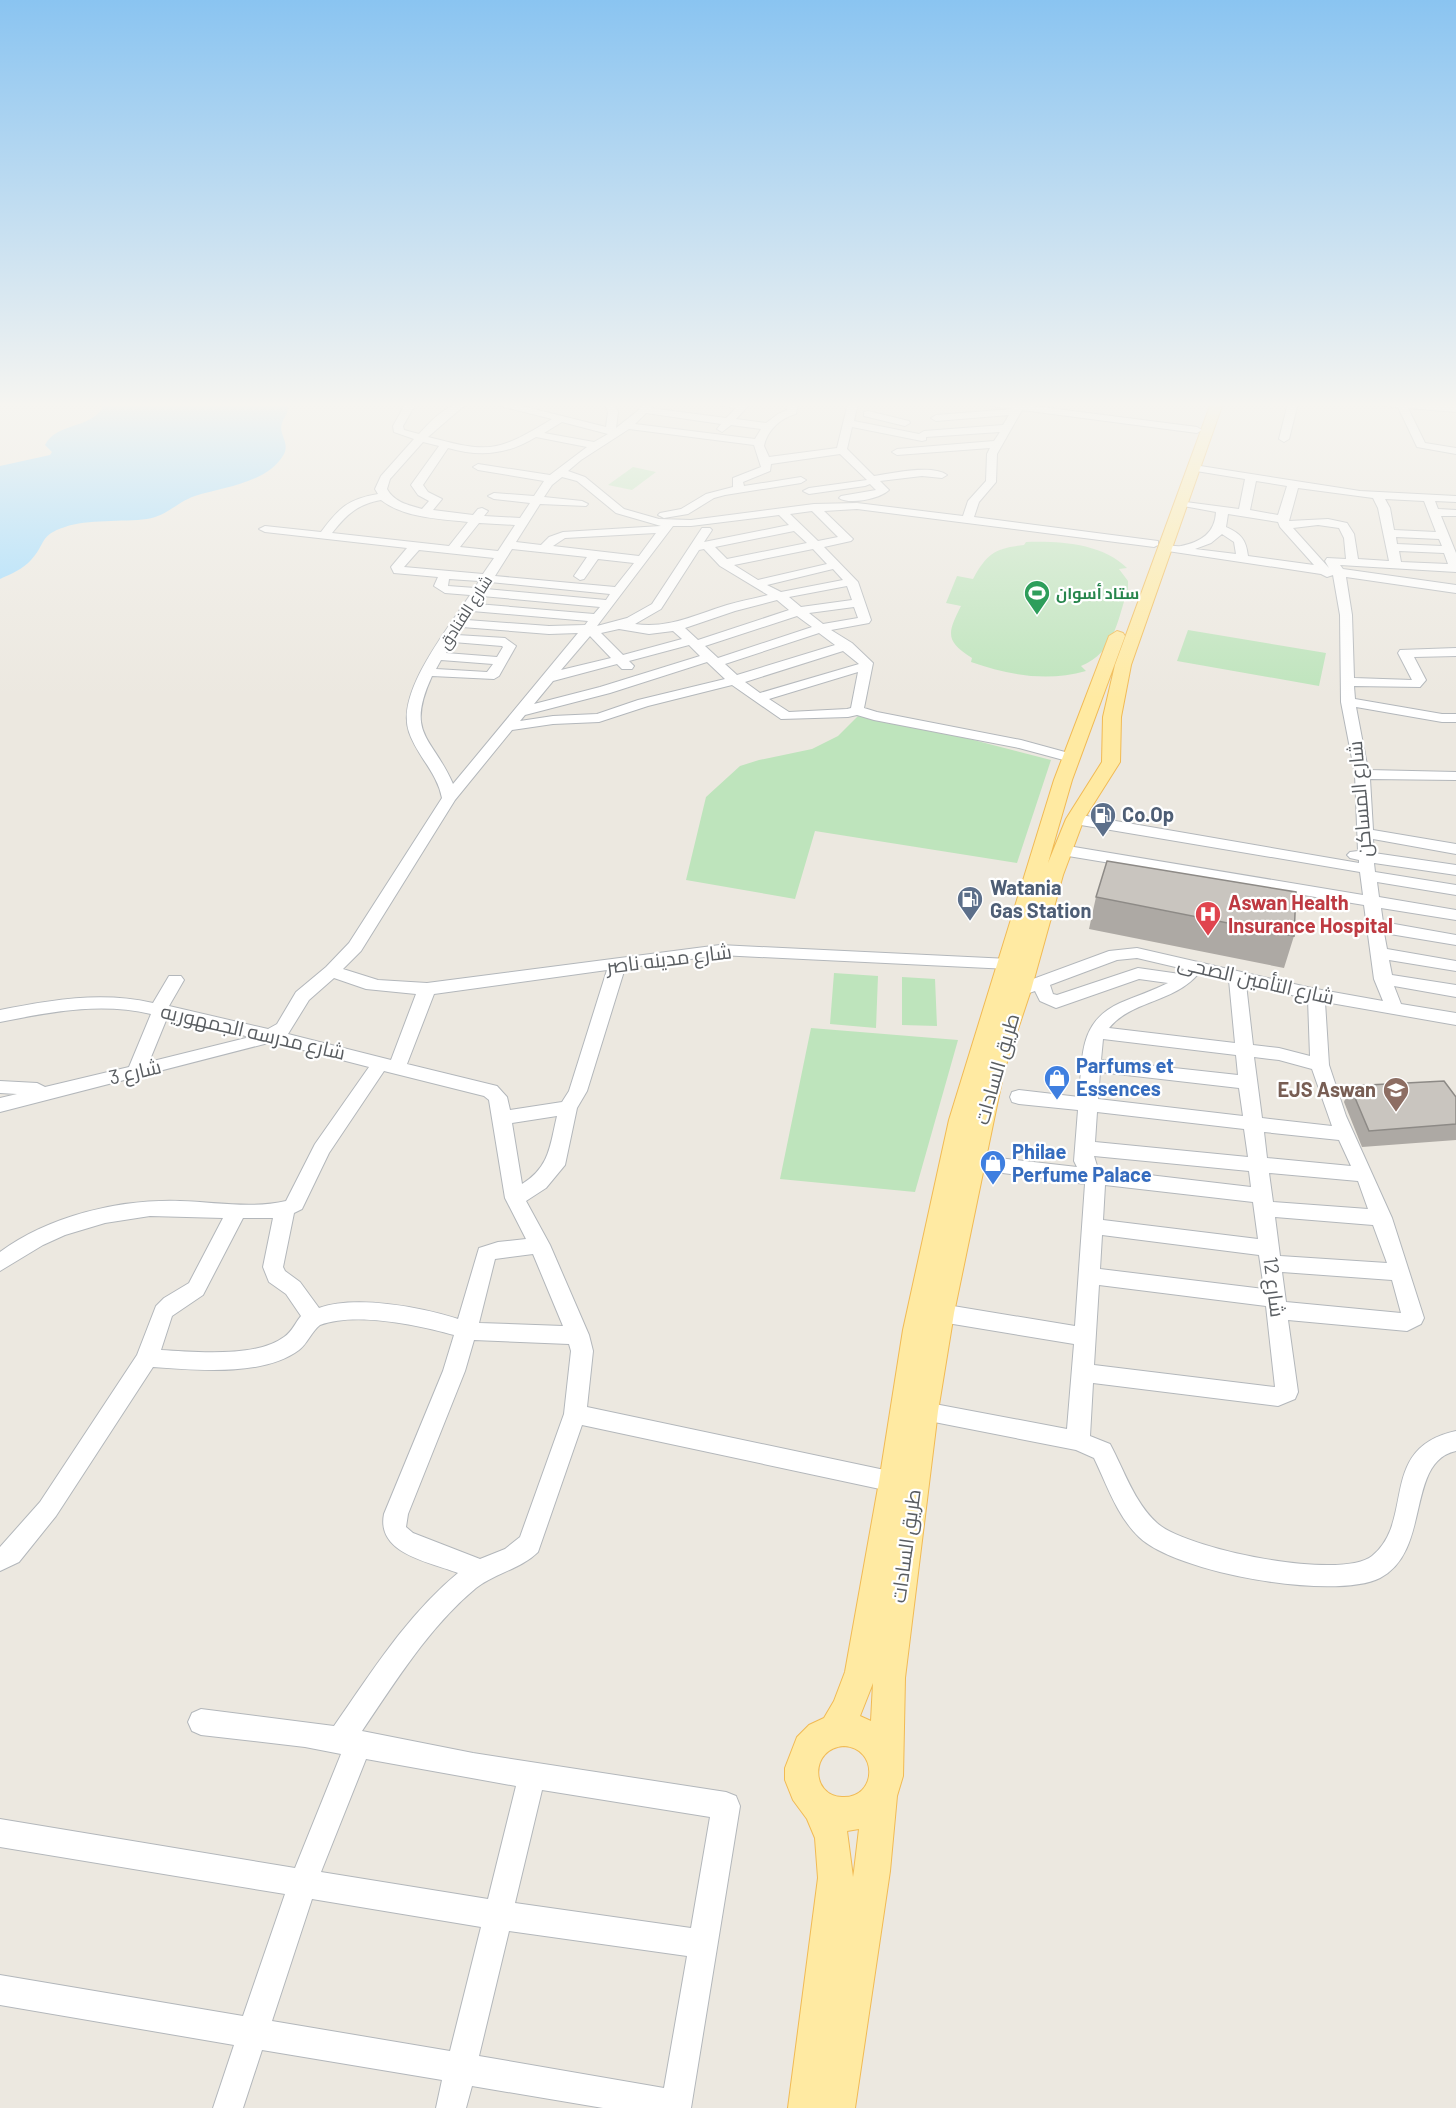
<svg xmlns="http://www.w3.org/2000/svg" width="1456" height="2108" font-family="Barlow,Cairo,sans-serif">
<rect width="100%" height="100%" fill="#ece8e0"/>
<path fill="#bee4bc" d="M633 467 656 472 632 490 608 485Z
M1026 542C1060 541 1101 543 1127 568L1119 569 1128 581V589C1117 621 1115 652 1081 666L1086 671C1047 682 1008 675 971 662L972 658C944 641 948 632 961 606L946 603 957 576 973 579C987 553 996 548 1024 545Z
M1188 630 1326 653 1319 686 1177 661Z
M858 716 958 736 1051 760 1017 863 815 831 795 899 686 880 706 797 740 766 759 760 812 749 838 736Z
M834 973 878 976 876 1028 830 1024Z
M902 977 935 979 937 1026 902 1025Z
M811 1028 958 1040 915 1192 780 1179Z"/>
<path fill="#9ddbff" d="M102 403H288C288 418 286 412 282 423 278 434 290 442 284 454 268 483 224 487 195 496 177 502 167 516 147 519 123 522 87 519 65 527 39 535 46 544 31 560 23 569 11 574 0 579V466L50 455 52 452 45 445C56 423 88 429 102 409Z"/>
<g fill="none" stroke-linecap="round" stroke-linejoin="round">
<g stroke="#b3b7bb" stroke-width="2">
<path id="minor" d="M406 403H416L403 426 404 430 419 434C432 420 447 403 467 403L428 437C490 453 496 453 552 419L496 405 495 403H510L606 427 608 412 604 403H614L618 412 616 428 640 409 642 403H652L650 408 726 418 736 408 718 405 717 403H740L748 406 736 419 766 423 778 414 787 410 788 403H798L796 414C780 418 767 431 764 446L769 457 837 448 848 403H858L854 421 919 434 924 431 1003 425 1009 415 936 421 931 418 936 415 1013 409 991 406 986 403H1011L1197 427 1202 430 1197 433 1022 410 997 454 996 482 979 502 974 517 1158 541V545L1154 547 857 509 824 511 853 539 851 541 824 547 858 582 871 620 869 623 831 630 852 643 873 663 864 708 877 712 1021 740 1076 755 1078 758 1076 761 1071 762 1019 748 874 720 857 715 848 717 781 719 732 685 648 706 599 722 553 724 512 730 455 800 361 951 343 969 378 980 427 983 720 945 1009 959 1015 960 1017 964 1015 968 1009 969 720 955 625 968 587 1091 577 1108 565 1165 546 1188 526 1201 550 1245 589 1335 593 1351 587 1407 894 1472 902 1475 906 1482 902 1489 894 1492 582 1425 538 1552C521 1569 495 1573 476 1588 429 1627 396 1681 362 1731L473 1753 726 1792 736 1796 740 1806 691 2108H603L472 2086 466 2108H436L442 2080 262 2050 243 2108H213L234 2045 0 2005V1975L243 2016 285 1894 0 1847V1819L295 1868 341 1754 305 1747 201 1735 192 1731 188 1722 192 1713 201 1709 334 1726C371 1673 407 1615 458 1573 430 1562 376 1554 384 1514L443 1371 454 1335C417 1325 356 1312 320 1325 311 1332 308 1343 299 1350 263 1377 195 1370 153 1367L56 1516 19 1562 0 1571V1547L40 1502 137 1355 156 1306 164 1298 189 1283 223 1218 150 1216 105 1223 65 1235 43 1245 0 1271V1252C49 1216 119 1199 180 1201 214 1202 253 1209 286 1201L315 1144 369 1067 272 1042 0 1112V1098L17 1094 0 1093V1081L37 1083 45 1087 129 1067 151 1014C100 1002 50 1012 0 1022V1010C51 1000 101 991 153 1003L169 976H181L184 980 169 1006 268 1029 277 1024 296 992 326 967 349 943 442 798C437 772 417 756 409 732 395 692 451 625 470 595L445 593 434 586 438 577 394 573 391 567 407 548 265 532 259 529 265 526 321 532C339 508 348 499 378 494L375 489 381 476 414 439 394 432 393 426ZM646 413 721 424 717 429 722 432 731 425 761 429 755 439 635 424ZM562 422 608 434 594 442 544 433ZM852 427 922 441 926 440V437L1000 432 994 441 897 449 892 452 897 455 990 448 987 454 986 481 968 501 963 516 857 503 814 504 691 520 659 519 624 509 585 477 568 471 581 460 629 429 754 445 761 467 733 478V487L706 494 681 509 660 513 658 515 664 518 688 514 714 498 725 495 801 483 806 480 801 477 744 486 743 482 770 471 771 464 840 454 867 480 809 488 803 491 809 494 865 486 870 484 876 490 841 496 839 498C849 505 880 499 889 490L880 481 922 476 942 478 947 475C933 464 893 473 874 476L847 449ZM536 437 587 447 550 475 478 464 473 467 478 470 544 481 534 496 494 493 488 496 494 499 530 503 520 518 484 516 488 511 482 508 478 509 473 515 433 510 442 499 428 492 423 485 448 448C480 457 507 455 536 437ZM423 442 439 446 411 485 418 495 429 501 422 509C408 505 394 502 387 489L390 479ZM562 477 577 481 616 513 661 526 563 532 549 537 541 545 516 542 540 504 586 506 588 504 582 501 544 497 552 485ZM381 500C404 518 440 519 468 522L449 546 332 533C347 514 358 504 381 500ZM812 511 838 537 818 541 790 514ZM779 515 789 525 704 542 712 530 710 528H702L652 604 627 618 597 626 673 526H691ZM479 523 515 525 498 551 460 547ZM794 531 807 543 727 559 715 547ZM656 533 639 556 553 546 565 538ZM512 549 587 557 574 576 580 580 584 579 598 559 634 563 615 587 495 576ZM704 549 720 566 768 595C754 599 740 601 727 605 695 615 668 629 635 624L661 609 699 550ZM813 549 827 564 758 580 734 565ZM419 550 494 558 483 574 404 567ZM833 569 843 580 781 592 767 585ZM449 579 479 581 475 588 448 586ZM490 582 610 594 606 600 486 589ZM847 586 852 600 801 607 789 597ZM482 596 600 607 594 614 477 604ZM777 600 789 610 698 640 685 628 735 611ZM854 607 858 618 823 624 809 613ZM472 611 588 621 585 625 549 626 467 620ZM797 616 812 627 718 658 705 646ZM462 627 549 634 578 633 453 784C432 736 405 735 432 676L494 679 499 676 516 646 505 638 457 635ZM619 629 649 634 673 631 682 639 623 655 601 633ZM819 633 835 645 737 675 725 664ZM590 636 611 658 561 670ZM453 642 502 646 503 647 497 657 446 653ZM689 645 700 656 600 687 534 704 553 681 617 664 622 669H632L634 666 629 661ZM843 651 859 664 760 693 745 682ZM441 660 493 664 487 672 436 669ZM707 662 725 679 638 700 597 714 553 716 520 721 525 715 610 693ZM858 672 851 708 847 709 789 712 769 699ZM607 970 569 1091 562 1102 510 1110 507 1097 497 1086 407 1064 434 994ZM334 978 366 989 416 994 391 1060 288 1034 309 1000ZM167 1018 250 1037 149 1062ZM384 1071 484 1096 489 1100 505 1198 526 1239 498 1242 479 1248 458 1319C421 1307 356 1295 319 1308L300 1282 285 1271 283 1267 294 1213 302 1209 329 1153ZM557 1116C550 1145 550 1167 522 1184L512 1123ZM243 1218H273L263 1267 269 1282 286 1294 301 1316C295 1323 292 1332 284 1337 256 1358 194 1352 161 1350L172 1316 203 1295ZM533 1254 563 1326 479 1323 495 1259ZM474 1340 569 1344 571 1351 564 1414 520 1537 505 1549 480 1559 413 1533 406 1527 408 1514 465 1371ZM366 1759 516 1786 488 1899 321 1872ZM542 1790 710 1817 691 1928 515 1903ZM312 1899 481 1927 450 2051 272 2021ZM509 1931 687 1956 664 2088 479 2056Z
M1288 403H1298L1289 439 1284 442 1279 439Z
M1378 403 1456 406V412L1408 408 1425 443 1456 448V454L1417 447 1398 407 1383 406Z
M868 411 909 421 910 423 905 426 864 416V412Z
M1194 465 1360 491 1456 496V502L1435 501 1438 509 1456 510V516H1441L1456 553V572L1340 565 1343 569 1456 585V593L1346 577 1352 615 1354 678 1412 680 1398 653 1400 650 1456 648V656L1414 657 1426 680 1420 687 1354 686 1355 699 1442 714H1456V722H1442L1356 707 1368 770 1456 772V780L1370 779 1373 830 1456 844V854L1373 839 1374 853 1456 865V875L1374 863 1375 872 1456 885V895L1377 882 1379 897 1456 910V920L1381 908 1383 922 1456 935V945L1384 933 1387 949 1456 961V971L1389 960 1392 975 1456 985V997L1394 986 1401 1004 1456 1013V1025L1325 1002 1329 1065 1346 1116 1392 1218 1424 1318 1421 1324 1407 1331 1288 1320 1298 1392 1295 1399 1278 1406 1093 1383 1090 1436 1110 1444C1124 1470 1134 1502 1157 1523 1185 1549 1341 1581 1372 1556 1416 1520 1377 1448 1456 1431V1451C1405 1462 1432 1551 1380 1578 1334 1601 1176 1573 1139 1537 1117 1516 1107 1485 1094 1458L1076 1450 924 1420 916 1418 913 1411 916 1404 924 1402 1067 1429 1074 1344 941 1322 934 1319 930 1313 934 1307 941 1304 1075 1326 1085 1184 972 1169 965 1167 962 1162 965 1157 972 1155 1077 1167 1074 1161 1078 1110 1019 1104 1012 1102 1010 1097 1012 1092 1019 1090 1079 1097C1083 1057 1078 1022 1120 1003 1136 996 1152 991 1168 983L1139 979 1056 1008 1040 1001 1035 991 1020 996 1014 994 1011 990 1014 986 1109 951 1137 948 1316 989 1383 1001 1374 979 1364 905 1062 855 1054 850 1062 845 1363 895 1360 872 1075 824 1067 819 1075 814 1359 863V860L1350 858 1347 855 1350 852 1358 851 1355 774 1341 702 1340 615 1333 575 1327 577 1321 574 1161 550V546C1168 544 1174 547 1181 546 1201 542 1215 533 1216 512L1178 505V501L1239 509 1245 479 1190 470 1189 468ZM1256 481 1287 486 1278 515 1250 510ZM1298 488 1373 498 1378 508 1389 561 1358 559 1354 534 1347 523 1328 519 1289 521ZM1385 499 1424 501 1436 532 1394 530 1390 508ZM1228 514 1278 522 1280 527 1314 565 1248 556C1246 539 1241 534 1226 527ZM1318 525 1339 528 1344 538 1346 559 1327 558 1325 561 1329 568 1293 528ZM1222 534 1234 542 1236 554 1195 549 1211 543ZM1396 537 1439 539 1442 546 1397 544ZM1399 551 1444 553 1448 564 1401 562ZM1137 958 1184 969 1180 974 1138 968 1057 995 1053 994 1050 985 1117 960ZM1199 973 1229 980 1235 1043 1109 1028C1132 1000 1174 1003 1199 973ZM1246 984 1308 999 1310 1056 1279 1048 1253 1045ZM1103 1039 1236 1055 1238 1075 1101 1060ZM1254 1057 1279 1060 1312 1069 1332 1126 1262 1118ZM1100 1072 1239 1088 1243 1116 1098 1099ZM1097 1112 1244 1129 1248 1157 1095 1142ZM1264 1132 1339 1140 1351 1166 1267 1158ZM1094 1156 1249 1171 1251 1187 1098 1169ZM1269 1173 1358 1181 1368 1209 1273 1202ZM1105 1185 1253 1202 1258 1239 1103 1220ZM1275 1217 1373 1225 1387 1263 1280 1256ZM1102 1235 1259 1255 1264 1289 1100 1269ZM1282 1272 1392 1280 1401 1313 1286 1302ZM1099 1285 1266 1306 1275 1387 1094 1365Z"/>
</g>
<g stroke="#f1ba54" stroke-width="2">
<path id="major" d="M1211 403H1223L1131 665 1121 717 1120 762 1084 819 1063 875 1031 990 1004 1071 954 1313 938 1411 905 1678 903 1776 897 1796 890 1871 855 2108H788L818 1878 815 1838 807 1819 793 1800 785 1780V1768L797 1737 809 1725 824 1718 834 1701 845 1672 879 1482 903 1330 949 1120 1054 780 1109 636 1117 631 1123 633 1125 636 1072 780 1048 863 1066 819 1102 762 1103 717 1115 665ZM873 1683 871 1721 860 1716ZM844 1746C879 1748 877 1799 842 1797 810 1796 810 1748 844 1746ZM859 1829 854 1871 853 1877 847 1831Z"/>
</g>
<use href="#minor" fill="#fff" fill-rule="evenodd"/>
<use href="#major" fill="#ffeaa2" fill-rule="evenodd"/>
</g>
<path fill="#ada9a4" d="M1096 897 1294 936 1284 968 1089 929Z
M1350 1086 1456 1097V1140L1362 1147 1344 1102Z"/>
<path fill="#c9c5bf" stroke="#8d8a86" stroke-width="1.5" d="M1107 861 1296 892 1294 936 1096 897Z
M1444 1081 1456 1097V1124L1369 1131 1350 1086Z"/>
<linearGradient id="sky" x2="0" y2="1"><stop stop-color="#8ac4f1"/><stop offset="0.58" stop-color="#f6f5f1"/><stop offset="1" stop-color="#f6f5f1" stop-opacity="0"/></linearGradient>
<rect width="1456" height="698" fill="url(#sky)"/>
<defs>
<g id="stadium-pin" transform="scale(1.35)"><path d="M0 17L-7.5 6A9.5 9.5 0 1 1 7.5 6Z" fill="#2e9e5b" stroke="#fff"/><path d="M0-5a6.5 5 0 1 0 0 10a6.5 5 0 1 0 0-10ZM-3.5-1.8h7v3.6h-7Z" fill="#fff"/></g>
<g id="fuel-pin" transform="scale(1.35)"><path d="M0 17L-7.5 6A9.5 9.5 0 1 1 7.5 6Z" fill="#5c6f8a" stroke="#fff"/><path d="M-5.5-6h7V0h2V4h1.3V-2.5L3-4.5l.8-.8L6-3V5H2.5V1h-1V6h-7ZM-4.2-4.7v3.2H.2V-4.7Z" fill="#fff"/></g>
<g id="hospital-pin" transform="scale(1.35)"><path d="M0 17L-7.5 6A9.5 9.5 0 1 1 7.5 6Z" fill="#e0444e" stroke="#fff"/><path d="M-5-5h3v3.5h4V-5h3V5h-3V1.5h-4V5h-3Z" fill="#fff"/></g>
<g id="shop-pin" transform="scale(1.35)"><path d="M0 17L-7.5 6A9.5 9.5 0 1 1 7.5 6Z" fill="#3f7fe0" stroke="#fff"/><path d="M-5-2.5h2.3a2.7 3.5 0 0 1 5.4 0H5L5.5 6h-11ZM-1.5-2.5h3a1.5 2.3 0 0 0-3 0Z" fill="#fff"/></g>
<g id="school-pin" transform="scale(1.35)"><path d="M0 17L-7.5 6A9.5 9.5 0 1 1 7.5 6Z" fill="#8d6e63" stroke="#fff"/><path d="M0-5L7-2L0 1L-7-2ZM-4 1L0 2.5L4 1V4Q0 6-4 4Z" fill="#fff"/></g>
</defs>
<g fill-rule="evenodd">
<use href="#stadium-pin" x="1037" y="593"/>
<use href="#fuel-pin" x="1103" y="815"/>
<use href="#fuel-pin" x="970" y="899"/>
<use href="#hospital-pin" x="1208" y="914"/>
<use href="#shop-pin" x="1057" y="1078"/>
<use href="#school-pin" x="1396" y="1090"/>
<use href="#shop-pin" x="993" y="1163"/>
</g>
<g text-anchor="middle" stroke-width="4.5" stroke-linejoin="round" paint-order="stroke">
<g font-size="16" font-weight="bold" fill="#27864d" stroke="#fff" text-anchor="start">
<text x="1056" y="599">ستاد أسوان</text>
</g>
<g font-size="16" fill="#595d61" stroke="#fff">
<text transform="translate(465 612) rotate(-57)" y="6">شارع الفنادق</text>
</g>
<g font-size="20" fill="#595d61" stroke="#fff">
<text transform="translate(1360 799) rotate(-95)" y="7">شارع المساكن</text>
<text transform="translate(669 959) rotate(-7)" y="7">شارع مدينه ناصر</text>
<text transform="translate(1256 980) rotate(13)" y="7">شارع التأمين الصحى</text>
<text transform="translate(253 1032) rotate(13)" y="7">شارع مدرسه الجمهوريه</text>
<text transform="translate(997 1069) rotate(-74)" y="7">طريق السادات</text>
<text transform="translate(135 1072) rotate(-13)" y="7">شارع 3</text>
<text transform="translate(1274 1287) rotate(83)" y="7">شارع 12</text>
<text transform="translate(906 1546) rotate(-82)" y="7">طريق السادات</text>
</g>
<g font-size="20" font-weight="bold" fill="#4e5e75" stroke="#fff" text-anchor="start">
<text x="1122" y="822">Co.Op</text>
<text x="990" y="895">Watania<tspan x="990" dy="23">Gas Station</tspan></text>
</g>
<g font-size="20" font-weight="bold" fill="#be3a42" stroke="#fff" text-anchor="start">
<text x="1228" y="910">Aswan Health<tspan x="1228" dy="23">Insurance Hospital</tspan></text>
</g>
<g font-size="20" font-weight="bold" fill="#366cbe" stroke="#fff" text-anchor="start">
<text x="1076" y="1073">Parfums et<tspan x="1076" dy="23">Essences</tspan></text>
<text x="1012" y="1159">Philae<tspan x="1012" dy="23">Perfume Palace</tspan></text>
</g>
<g font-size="20" font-weight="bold" fill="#785e54" stroke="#fff" text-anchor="end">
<text x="1376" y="1097">EJS Aswan</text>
</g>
</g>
</svg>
